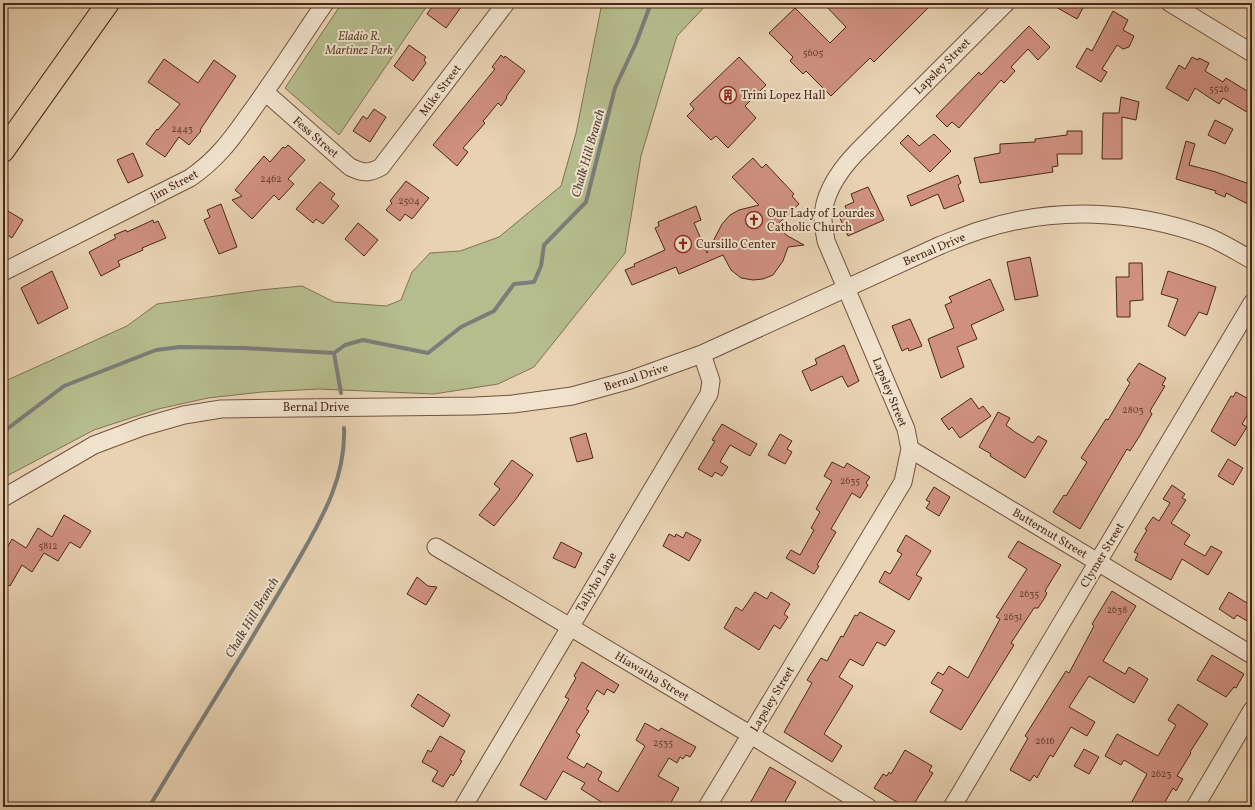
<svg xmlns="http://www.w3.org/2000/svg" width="1255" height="810" font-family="Vollkorn,serif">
<rect width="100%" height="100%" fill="#e8d2b2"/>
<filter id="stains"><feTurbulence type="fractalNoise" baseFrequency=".005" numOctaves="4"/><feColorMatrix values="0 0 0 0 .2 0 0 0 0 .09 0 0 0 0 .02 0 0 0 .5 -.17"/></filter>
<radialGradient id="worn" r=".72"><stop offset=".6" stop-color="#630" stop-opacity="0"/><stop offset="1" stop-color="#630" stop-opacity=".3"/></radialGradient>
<path fill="#b5bc8d" stroke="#807253" d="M342 3H429L339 135 285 88Z
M602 3H708L677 36 641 156 625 253 534 367 498 384 434 394 319 389 262 392 208 398 158 409 94 430 3 478V382L127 326 157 304 260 290 302 286 334 302 386 306 401 300 412 272 430 253 460 251 499 237 561 186 576 133Z"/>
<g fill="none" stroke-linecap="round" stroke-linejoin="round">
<path stroke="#7b7d78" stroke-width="4" d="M341 393 334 353 345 345 363 340 428 353 461 327 494 311 514 284 534 282 541 266 544 245 586 202 615 88 636 43 651 3
M3 432 64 386 156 350 180 347 244 348 334 353
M149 807C182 752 215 698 249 643 266 614 284 585 301 555 324 515 346 475 344 428"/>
</g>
<path fill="#cf9080" stroke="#4a2819" d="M435 3H464L446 28 427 14Z
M823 3H933L874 62 870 58 831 96 806 71 803 74 790 61 793 57 769 33 795 8 830 43 846 27Z
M1049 3H1078L1084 6 1077 19Z
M1113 11 1128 20 1123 30 1134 36 1129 47 1123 49 1117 45 1102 69 1107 72 1101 82 1076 67 1087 48 1092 51Z
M1029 26 1050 47 1038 60 1028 49 1011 67 1015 71 1004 83 1001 80 959 128 952 122 947 127 936 116 979 72 981 75Z
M409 45 426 57 424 60 426 63 413 81 394 66Z
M501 55 504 58 505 56 525 71 506 97 507 98 501 106 498 103 485 119 483 121 485 123 463 148 468 152 457 166 433 145 495 69 492 67Z
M739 57 766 85 745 106 756 118 728 148 716 136 711 140 687 116 694 109 690 104Z
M1192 57 1198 60 1199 58 1209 63 1205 71 1223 82 1226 78 1252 94V115L1223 98 1219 104 1195 88 1188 101 1166 88 1179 65 1185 69Z
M164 59 198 83 214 60 236 76 200 130 201 131 189 145 179 137 165 157 146 144 157 129 158 130 180 104 148 82Z
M1121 97 1139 102 1136 120 1122 117V159H1102L1103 113H1119Z
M374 109 386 117 370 142 353 131 363 116 367 119Z
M1215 120 1233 129 1225 144 1208 135Z
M1067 131H1082V154H1057L1058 166 1052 167 1053 172 980 183 974 158 1000 153V144L1035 142V139L1067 135Z
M934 134 951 151 930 172 900 143 908 135 919 146Z
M1186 141 1195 144 1189 165 1216 172 1252 185V206L1226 193 1225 197 1215 193 1216 191 1176 179Z
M288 145 305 160 288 179 294 184 279 200 274 195 252 219 232 200 242 196 235 190 264 156 270 162 283 147 285 148Z
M133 153 143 176 128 183 117 160Z
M753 158 762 168 766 164 794 194 792 196 799 204 778 224 786 235 804 245 788 247 783 261 773 275 763 279 753 280 741 278 731 270 723 255 679 274 676 267 632 285 625 270 635 266 634 264 665 250 655 228 659 226 658 222 696 206 701 220 694 223 707 253 722 224 730 215 739 210 759 205 732 177Z
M958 175 961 183 958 185 964 201 944 209 938 194 911 206 907 196Z
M406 181 429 198 412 219 405 214 400 221 386 210 392 203 390 201Z
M320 182 335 194 331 199 339 206 323 224 316 219 313 223 296 209Z
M868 187 884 220 848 236 839 216 848 213 845 206 854 202 851 194Z
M221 204 237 247 219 254 204 220 210 217 207 210Z
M3 208 23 220 12 238 3 232Z
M153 220 154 223 158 221 166 238 142 248 143 250 118 261 120 266 101 276 89 252 116 238 114 235 126 230 127 232Z
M358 223 378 240 364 256 345 239Z
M1030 257 1038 296 1015 300 1007 262Z
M1129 263H1142L1143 300 1130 301V317H1117L1116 277H1129Z
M52 271 68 308 38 324 21 288Z
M1168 271 1216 287 1207 315 1199 312 1185 336 1168 326 1178 299 1161 294Z
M990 279 1004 310 971 325 977 339 957 347 964 367 941 378 928 339 954 328 945 305 952 302 949 297Z
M910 319 922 346 909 351 908 348 902 351 892 326Z
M844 345 859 381 848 387 842 376 811 391 802 371 817 364 815 359Z
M1139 363 1166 378 1162 385 1165 386 1150 411 1152 414 1139 437 1130 451 1127 449 1080 529 1053 512 1064 495 1066 496 1087 462 1081 458 1106 419 1108 420 1130 383 1127 380Z
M1236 392 1252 401V407L1242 424 1247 427 1235 446 1211 431 1231 396 1233 397Z
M971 398 979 409 983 406 991 416 960 438 952 427 949 430 941 419Z
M998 412 1010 418 1006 425 1015 432 1033 443 1038 436 1047 441 1025 478 990 456 991 454 979 447Z
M722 424 757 444 750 456 730 445 720 462 728 467 722 476 715 472 712 477 698 469 715 441 712 440Z
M586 433 593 458 577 462 570 438Z
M780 434 792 441 787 449 792 452 785 464 768 455Z
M1228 459 1243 468 1233 485 1218 476Z
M512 460 533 475 516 499 494 526 479 515 500 489 494 484Z
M832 462 844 468 847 463 870 477 866 483 868 485 860 498 852 493 831 529 836 532 817 565 819 566 814 574 786 558 791 550 800 555 814 530 811 528 820 512 816 509 832 481 824 476Z
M1172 485 1185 494 1182 498 1186 500 1171 523 1190 535 1184 544 1205 556 1211 546 1222 552 1208 575 1182 559 1171 580 1135 560 1138 554 1134 552 1147 530 1145 529 1153 517 1159 521 1170 503 1163 499Z
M934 487 950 497 939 516 926 508 930 502 926 500Z
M64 515 91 531 80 548 70 542 58 561 44 553 32 572 22 565 10 586 3 582V555L12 539 26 548 38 528 52 537Z
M686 532 701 540 689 561 663 546 669 534 675 537 676 534 683 538Z
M906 535 931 551 916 575 922 578 909 600 879 582 885 571 890 574 902 554 897 551Z
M1018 541 1061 565 1045 591 1047 593 1044 599 1038 608H1034L1011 643 1014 645 961 730 930 712 943 690 931 683 938 672 943 675 949 666 968 678 1000 619 996 617 1027 569 1008 557Z
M561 542 582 553 575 568 553 558Z
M417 577 428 586 437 587 426 605 407 594Z
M1112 591 1136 606 1103 661 1125 674 1129 667 1148 679 1134 703 1089 676 1069 707 1095 722 1087 736 1071 727 1053 757 1050 755 1037 778 1034 775 1030 781 1010 770 1028 738 1025 736 1066 671 1069 673 1094 626 1092 624Z
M755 592 767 599 771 592 790 604 784 614 788 617 780 629 774 625 759 650 724 628 736 607 742 611Z
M1229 592 1252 606V624L1237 615 1234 619 1219 609Z
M860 612 895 631 885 646 877 642 863 666 850 659 839 677 853 686 824 734 842 746 832 762 784 732 812 683 807 680 821 658 827 661 841 636 843 637 855 615 857 616Z
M1212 655 1244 674 1236 688 1234 687 1226 697 1197 680Z
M582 662 619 685 614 693 607 689 604 695 597 690 586 709 589 711 576 732 580 735 567 758 584 768 587 763 602 772 598 780 618 792 645 746 636 740 645 723 659 731 661 728 696 747 690 757 686 755 683 759 680 757 677 763 669 758 658 776 679 788 669 806 663 802 660 807H609L581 789 585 783 563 771 546 800 520 785 569 699 565 697 576 678 574 676Z
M418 694 450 715 443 727 411 706Z
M1178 704 1208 724 1190 752 1191 753 1177 776 1183 779 1176 791 1173 788 1162 807H1129L1147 774 1124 760 1121 765 1105 756 1117 734 1158 756 1176 725 1168 720Z
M440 736 465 751 460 760 462 761 453 776 451 774 443 787 432 781 438 771 422 762 428 750 431 752Z
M1084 749 1099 757 1089 774 1074 766Z
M905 750 932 766 929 771 933 773 912 807H905L874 788 883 774 887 776 889 772 891 774Z
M770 767 796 782 782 807H748Z"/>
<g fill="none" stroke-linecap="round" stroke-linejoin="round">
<g stroke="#72523f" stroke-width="19">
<path id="minor" d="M1170 3 1252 53
M265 92 350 167C363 173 368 174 381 167L506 3
M3 272 190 178C219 158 233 137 253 109 278 74 301 38 325 3
M910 449 1252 655
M3 498 94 445 142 427 184 415 221 409 475 406 513 404 572 396 630 380 702 354 941 245C954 240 968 234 981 230 1055 206 1134 210 1206 236 1222 242 1237 252 1252 260
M436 547 751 735 868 807
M463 807 709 394 711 381 702 354
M707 807 903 482 910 449 906 429 826 241C825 234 823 226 823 219 823 193 839 171 856 153L1006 3
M952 807 1252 303
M1195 807 1252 710"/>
</g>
<g stroke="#4a2819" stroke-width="24">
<path id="major" d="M3 151 108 3"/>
</g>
<use href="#minor" stroke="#f0e2cd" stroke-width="17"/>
<use href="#major" stroke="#e8d2b2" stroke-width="22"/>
</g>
<defs>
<g id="building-ring" transform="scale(0.9)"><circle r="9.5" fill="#f0e2cd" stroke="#8f2418" stroke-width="1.5"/><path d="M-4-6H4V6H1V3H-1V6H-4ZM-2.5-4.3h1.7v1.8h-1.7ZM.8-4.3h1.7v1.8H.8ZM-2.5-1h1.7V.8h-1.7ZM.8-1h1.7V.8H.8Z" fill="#8f2418"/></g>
<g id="church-ring" transform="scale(0.9)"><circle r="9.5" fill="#f0e2cd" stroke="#8f2418" stroke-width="1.5"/><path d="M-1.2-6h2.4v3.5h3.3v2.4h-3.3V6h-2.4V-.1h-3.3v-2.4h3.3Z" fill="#8f2418"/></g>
</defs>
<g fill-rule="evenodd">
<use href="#building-ring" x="728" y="95"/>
<use href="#church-ring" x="754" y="220"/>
<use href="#church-ring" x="683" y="244"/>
</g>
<g text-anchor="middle" stroke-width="4" stroke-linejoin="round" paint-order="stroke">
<g font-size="10" fill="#6b4233">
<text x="813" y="56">5605</text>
<text x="1219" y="92">5526</text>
<text x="182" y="132">2443</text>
<text x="271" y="182">2462</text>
<text x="409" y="204">2504</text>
<text x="1133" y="413">2803</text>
<text x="850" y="484">2635</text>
<text x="48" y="549">5812</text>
<text x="1029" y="597">2635</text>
<text x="1117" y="613">2638</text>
<text x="1013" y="620">2631</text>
<text x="1045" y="744">2616</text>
<text x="663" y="746">2535</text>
<text x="1161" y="777">2623</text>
</g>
<g font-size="12" font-style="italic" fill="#5f4630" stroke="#f0e2cd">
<text x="359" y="40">Eladio R.<tspan x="359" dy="14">Martinez Park</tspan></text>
</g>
<g font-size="12" fill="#4a2819" stroke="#f0e2cd">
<text transform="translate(942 66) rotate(-45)" y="4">Lapsley Street</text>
<text transform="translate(440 90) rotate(-53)" y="4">Mike Street</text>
<text transform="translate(316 137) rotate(41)" y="4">Fess Street</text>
<text transform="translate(174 185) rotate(-28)" y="4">Jim Street</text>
<text transform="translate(934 249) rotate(-23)" y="4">Bernal Drive</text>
<text transform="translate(636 377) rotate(-18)" y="4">Bernal Drive</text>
<text transform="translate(890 392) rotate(68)" y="4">Lapsley Street</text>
<text x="316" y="411">Bernal Drive</text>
<text transform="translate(1050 533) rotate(31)" y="4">Butternut Street</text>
<text transform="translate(1102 555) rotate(-59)" y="4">Clymer Street</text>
<text transform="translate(596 582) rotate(-59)" y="4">Tallyho Lane</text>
<text transform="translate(652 676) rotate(31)" y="4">Hiawatha Street</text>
<text transform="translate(772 699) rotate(-59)" y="4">Lapsley Street</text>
</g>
<g font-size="12" fill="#4a2819" stroke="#f0e2cd" text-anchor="start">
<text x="741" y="99">Trini Lopez Hall</text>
<text x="767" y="217">Our Lady of Lourdes<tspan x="767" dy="14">Catholic Church</tspan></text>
<text x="696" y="248">Cursillo Center</text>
</g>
<g font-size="13" font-style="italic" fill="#5a4439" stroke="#f0e2cd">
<text transform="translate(587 153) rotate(-74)" y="5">Chalk Hill Branch</text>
<text transform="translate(251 617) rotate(-59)" y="5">Chalk Hill Branch</text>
</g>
</g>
<rect width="1255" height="810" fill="none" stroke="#e8d2b2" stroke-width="16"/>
<rect x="4" y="4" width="1247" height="802" fill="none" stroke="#4a2819" stroke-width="2"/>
<rect x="8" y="8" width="1239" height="794" fill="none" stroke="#4a2819"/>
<rect width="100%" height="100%" filter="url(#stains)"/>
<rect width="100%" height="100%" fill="url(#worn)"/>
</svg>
